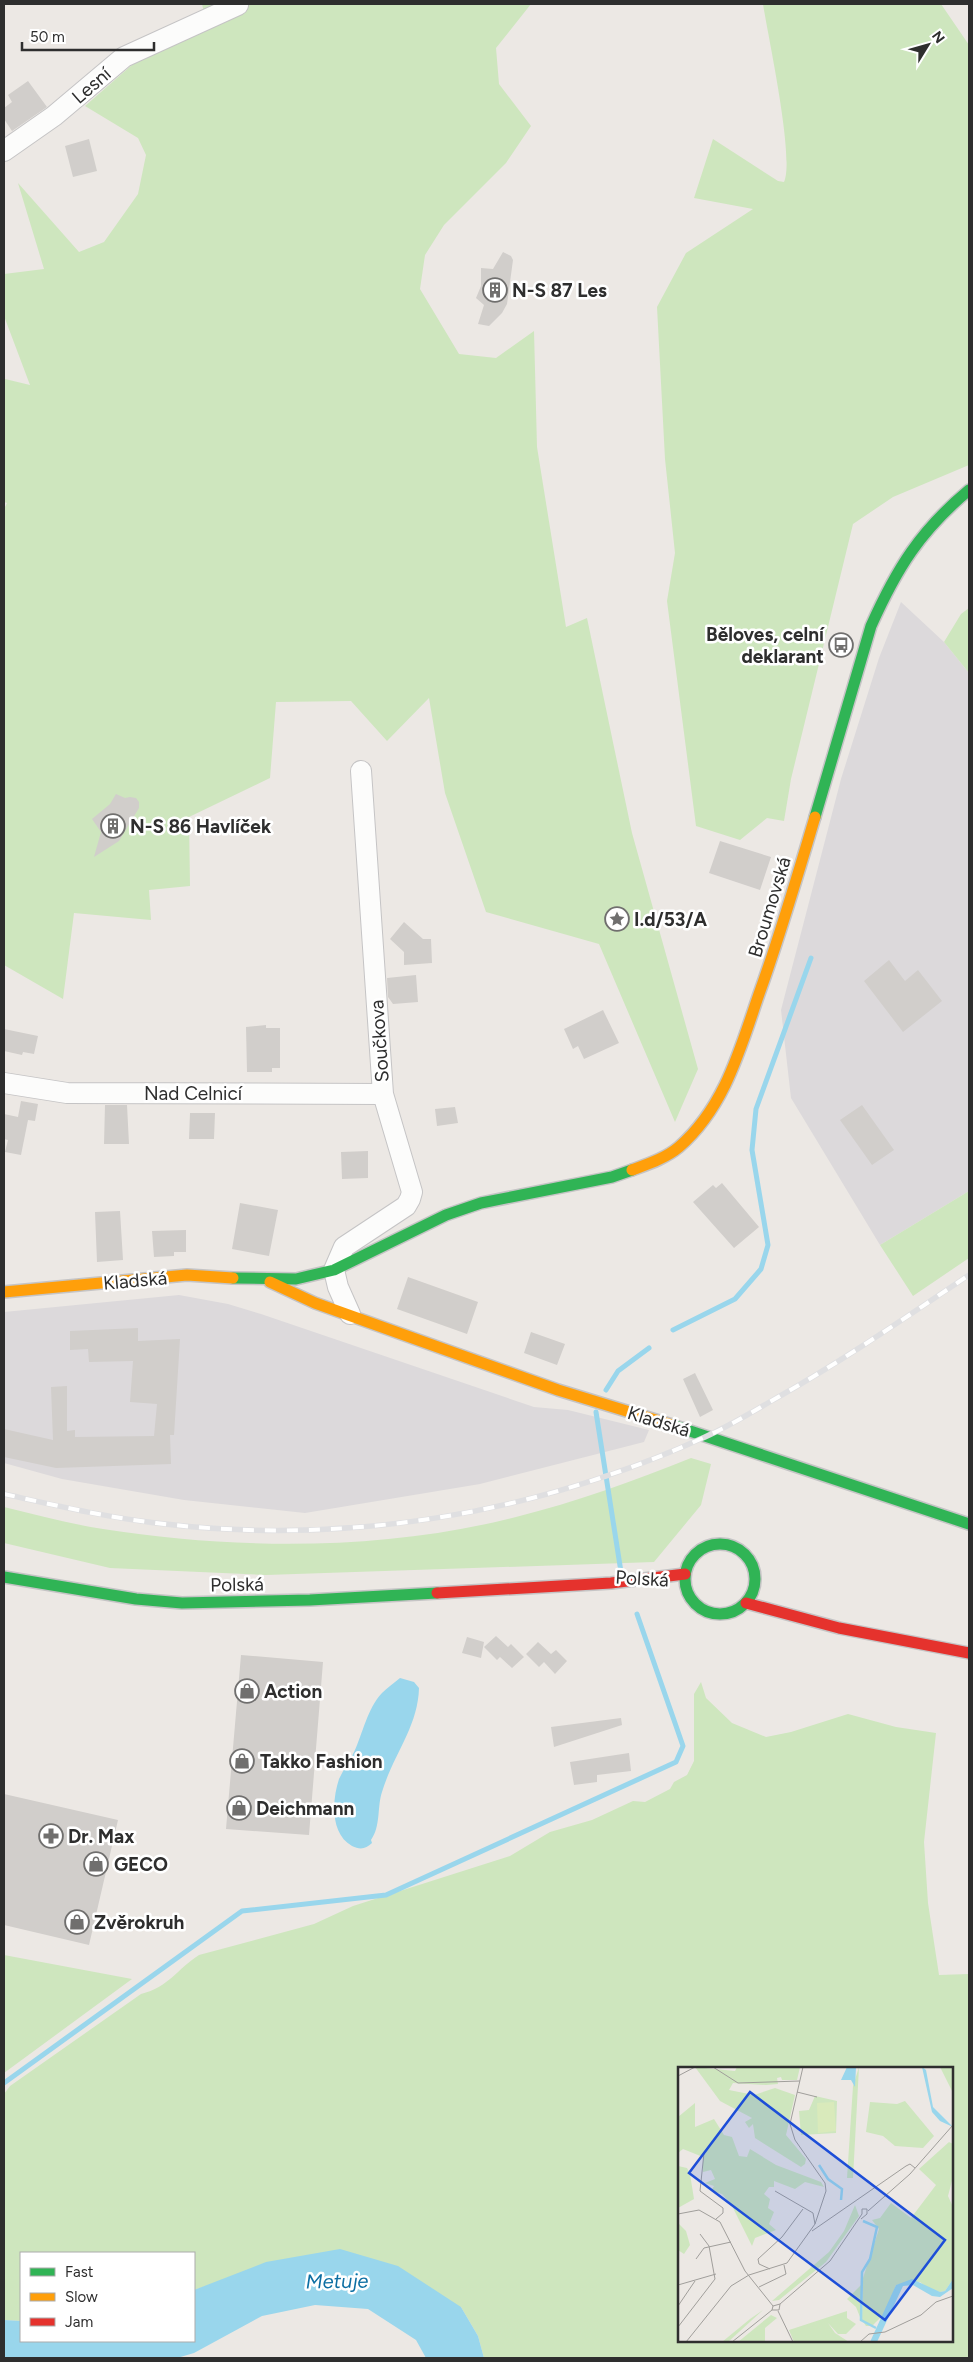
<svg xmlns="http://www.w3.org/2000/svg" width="973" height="2362" font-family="Figtree,sans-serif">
<rect width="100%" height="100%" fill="#ece8e4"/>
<path fill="#dcd9db" d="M901 602 944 642 969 673V1191L880 1245 791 1098 781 1010 841 779 879 658Z
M179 1295 228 1304 261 1314 534 1407 568 1410 649 1430 644 1442 480 1484 305 1513 184 1500 62 1479 4 1463V1312Z"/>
<path fill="#cee6be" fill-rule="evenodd" d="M202 4H531L496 48 499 84 531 126 506 163 444 225 425 255 420 289 459 354 496 358 534 331 537 447 566 627 587 618 632 833 698 1069 675 1122 599 944 486 912 445 793 429 698 387 741 351 701 276 702 270 778 189 817 190 886 149 890 151 920 74 913 63 999 4 965V509L7 503 4 502V387L5 379 30 385 4 316V274L44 269 18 183 79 252 104 242 138 194 146 155 138 138 85 106 149 50 205 17Z
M763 4H941L969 45V465L893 497 853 524 791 779 784 821 767 818 740 840 696 826 667 601 675 553 665 459 657 307 686 253 753 209 694 198 713 139 778 181 784 182C795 159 768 36 763 4Z
M969 608V673L944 642 961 614Z
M969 1191V1258L913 1296 880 1245Z
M691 1458 711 1464 701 1505 654 1562 266 1575 110 1568 4 1543V1507C37 1515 70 1524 103 1529 238 1550 383 1551 516 1517 576 1502 634 1481 691 1458Z
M701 1682 706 1698 732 1723 766 1737 791 1732 848 1714 896 1727 936 1733 924 1842 928 1903 939 1975 969 1974V2358H484L478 2336 461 2307 224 2280 194 2290V2253H21V2321L4 2320V2094L10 2086 141 1994C169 1987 177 1969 199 1955L314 1924 353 1906 510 1856 550 1832 592 1820 633 1801 645 1802 670 1789 674 1782 687 1775 694 1761V1694ZM679 2068H952V2341H679Z
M4 1955 132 1979 4 2073Z"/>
<path fill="#99d6ec" d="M400 1678 414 1682 419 1688C418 1727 393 1755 382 1792 377 1807 381 1826 371 1840L372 1843C366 1849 360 1850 352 1846 330 1834 332 1800 339 1779 343 1770 350 1761 354 1752 363 1733 367 1709 382 1693 387 1688 394 1683 400 1678Z
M340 2249 398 2266 461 2307 478 2336 484 2358H426L416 2340 368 2309 315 2305 262 2316 194 2353 177 2358H4V2320L21 2321V2341H194V2290L266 2262Z"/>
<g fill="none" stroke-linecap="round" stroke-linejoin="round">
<path stroke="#99d6ec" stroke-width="5" d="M673 1330 735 1299 761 1269 768 1245 752 1150 756 1109 811 958
M606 1390 618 1371 649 1348
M596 1412 621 1572
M4 2083 242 1911 386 1895 676 1762 683 1746 637 1614"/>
</g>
<path fill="#d1cecb" d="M28 81 47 107 12 131 4 119V108L12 102 8 95Z
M89 139 97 171 73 177 65 146Z
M503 252 511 256 513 260 507 304 502 313 489 326 478 324 484 305 476 298 481 286V268L493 269Z
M116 794 125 798 130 797 136 798 139 802V808L119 841 94 857 101 832 92 819 110 804Z
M720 841 771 857 760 890 709 873Z
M404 922 423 939H431L432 963 404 965V952L390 939Z
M889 960 905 981 918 970 942 1001 903 1032 864 981Z
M416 975 418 1002 393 1004 388 997 387 978Z
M603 1010 619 1043 584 1059 578 1046 573 1049 564 1029Z
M266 1025V1028H280V1068H272V1072H247L246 1027Z
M4 1029 38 1036 34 1054 23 1052 22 1055 4 1051Z
M21 1101 38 1104 35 1121 28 1120 21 1155 5 1152 8 1140 4 1139V1114L18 1117Z
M105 1105H127L129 1144H104Z
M862 1105 894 1150 872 1165 840 1120Z
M455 1107 458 1123 437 1126 435 1109Z
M190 1113H215L214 1139H189Z
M368 1151V1178L342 1179 341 1152Z
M722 1183 759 1227 734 1248 693 1202 713 1185 716 1188Z
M240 1203 278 1210 269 1256 232 1249Z
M120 1211 123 1260 97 1262 95 1212Z
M186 1230V1252H174V1256L154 1257 152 1231Z
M408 1277 478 1302 467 1334 397 1309Z
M138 1328V1341L180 1339 174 1435H170L171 1464 56 1468 4 1457V1429L53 1440 51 1387 67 1386V1431L75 1430V1437L154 1436 157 1404 130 1402 133 1361 89 1362 88 1349 70 1350V1331Z
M531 1332 565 1344 557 1365 524 1353Z
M695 1373 713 1410 700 1417 683 1379Z
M496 1636 508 1647 511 1644 524 1657 512 1668 500 1657 497 1660 484 1647Z
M467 1637 484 1642 481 1658 462 1653Z
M538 1642 551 1654 556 1650 567 1661 555 1674 544 1662 539 1667 526 1654Z
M241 1655 323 1662 309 1835 226 1829Z
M621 1718 622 1725 554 1747 551 1727Z
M629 1753 631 1771 597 1775V1782L574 1785 570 1762Z
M4 1794 118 1820 89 1945 4 1925Z"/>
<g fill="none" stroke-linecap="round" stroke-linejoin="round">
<g stroke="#c5c4c5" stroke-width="22">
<path id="street" d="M4 151 54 116 124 57 238 5
M4 1083 67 1093 383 1094
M350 1314 338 1287 334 1270 344 1247 406 1206 410 1199 412 1192 383 1094 361 771"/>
</g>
<g stroke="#c5c4c5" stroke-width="14">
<path id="fast" d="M815 817 871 626C897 568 920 531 969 490
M233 1278 296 1279 334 1270 446 1215 481 1203 612 1177 632 1170
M672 1425 969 1524
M685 1579a35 35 0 1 1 70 0a35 35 0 1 1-70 0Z
M4 1577 136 1599 182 1603 310 1600 437 1593"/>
</g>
<g stroke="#c5c4c5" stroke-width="14">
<path id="slow" d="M632 1170C648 1164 666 1158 679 1147 725 1107 740 1049 759 994 780 936 797 877 815 817
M270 1282 315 1303 558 1390 672 1425
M4 1292 187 1275 233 1278"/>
</g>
<g stroke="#c5c4c5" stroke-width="14">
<path id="jam" d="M437 1593 611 1583 685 1574
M746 1603 839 1628 969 1653"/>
</g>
<use href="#street" stroke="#fcfcfb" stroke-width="20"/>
<use href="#fast" stroke="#30b455" stroke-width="11"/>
<use href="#slow" stroke="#ff9f0a" stroke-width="11"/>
<use href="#jam" stroke="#e5322d" stroke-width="11"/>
<g stroke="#dfdfe1" stroke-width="5.5">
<path id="rail" d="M4 1494C54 1505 105 1517 156 1523 344 1546 533 1515 705 1437 729 1426 751 1413 773 1400 841 1362 905 1318 969 1275"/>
</g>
<use href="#rail" stroke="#fff" stroke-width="4" stroke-dasharray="11" stroke-linecap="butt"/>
</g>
<defs>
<g id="building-ring" transform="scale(1.25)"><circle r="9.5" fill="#fff" stroke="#706f6e" stroke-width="1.5"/><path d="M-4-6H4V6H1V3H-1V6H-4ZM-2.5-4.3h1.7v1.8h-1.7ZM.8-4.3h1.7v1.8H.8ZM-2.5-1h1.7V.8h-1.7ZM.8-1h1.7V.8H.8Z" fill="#706f6e"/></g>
<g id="bus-ring" transform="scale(1.25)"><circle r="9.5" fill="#fff" stroke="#706f6e" stroke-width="1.5"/><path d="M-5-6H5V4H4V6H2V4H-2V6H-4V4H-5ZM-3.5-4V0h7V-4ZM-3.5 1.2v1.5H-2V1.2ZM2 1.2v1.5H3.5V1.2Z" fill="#706f6e"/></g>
<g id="sight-ring" transform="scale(1.25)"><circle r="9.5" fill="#fff" stroke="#706f6e" stroke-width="1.5"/><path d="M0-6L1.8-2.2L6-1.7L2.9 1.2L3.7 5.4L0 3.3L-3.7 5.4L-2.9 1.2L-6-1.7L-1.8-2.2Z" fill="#706f6e"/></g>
<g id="shop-ring" transform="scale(1.25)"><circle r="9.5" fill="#fff" stroke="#706f6e" stroke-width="1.5"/><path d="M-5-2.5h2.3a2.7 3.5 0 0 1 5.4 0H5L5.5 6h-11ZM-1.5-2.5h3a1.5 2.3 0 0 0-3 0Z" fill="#706f6e"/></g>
<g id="pharmacy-ring" transform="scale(1.25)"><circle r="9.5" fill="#fff" stroke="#706f6e" stroke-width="1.5"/><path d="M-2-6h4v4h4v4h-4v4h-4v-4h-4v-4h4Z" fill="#706f6e"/></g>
</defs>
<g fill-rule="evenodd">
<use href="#building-ring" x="495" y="290"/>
<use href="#bus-ring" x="841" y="645"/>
<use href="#building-ring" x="113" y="826"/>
<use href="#sight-ring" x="617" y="919"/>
<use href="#shop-ring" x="247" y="1691"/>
<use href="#shop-ring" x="242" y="1761"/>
<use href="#shop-ring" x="239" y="1808"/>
<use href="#pharmacy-ring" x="51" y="1836"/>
<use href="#shop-ring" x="96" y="1864"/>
<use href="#shop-ring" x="77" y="1922"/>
</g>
<g text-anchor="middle" stroke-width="5" stroke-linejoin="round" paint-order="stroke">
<g font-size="19" fill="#2e2e2e" stroke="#fff">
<text transform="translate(91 85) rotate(-41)" y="7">Lesní</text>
<text transform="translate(769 907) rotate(-73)" y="7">Broumovská</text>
<text transform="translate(379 1041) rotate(-94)" y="7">Součkova</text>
<text x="193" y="1100">Nad Celnicí</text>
<text transform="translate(135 1280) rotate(-5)" y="7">Kladská</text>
<text transform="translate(659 1421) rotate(17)" y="7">Kladská</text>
<text transform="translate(642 1578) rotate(3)" y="7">Polská</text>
<text transform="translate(237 1584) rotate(-1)" y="7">Polská</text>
</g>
<g font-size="19" font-weight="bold" fill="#2e2e2e" stroke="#fff" text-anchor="start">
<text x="512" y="297">N-S 87 Les</text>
<text x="824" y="641" text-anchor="end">Běloves, celní<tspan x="824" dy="22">deklarant</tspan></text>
<text x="130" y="833">N-S 86 Havlíček</text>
<text x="634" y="926">I.d/53/A</text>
<text x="264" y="1698">Action</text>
<text x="260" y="1768">Takko Fashion</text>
<text x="256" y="1815">Deichmann</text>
<text x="68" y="1843">Dr. Max</text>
<text x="114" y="1871">GECO</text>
<text x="94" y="1929">Zvěrokruh</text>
</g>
<g font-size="20" font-style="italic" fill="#0d6fa3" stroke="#fff">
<text transform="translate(337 2281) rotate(-1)" y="7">Metuje</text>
</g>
</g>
<g transform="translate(678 2067)">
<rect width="275" height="275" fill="#ece8e4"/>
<path d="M17 0 57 4 59 0H122L119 13H104L103 10 99 11 100 17 88 18 55 16 51 23 76 28 97 21 117 28 108 68 128 92 127 97 123 100 77 71 75 57 71 61 67 55 74 51 42 34ZM181 0 175 111H169L175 19ZM262 0H275V27L274 24ZM137 29 159 34 158 66 123 68 121 44 131 43ZM227 34 256 69 245 81 217 79 205 69 188 65 192 35 219 37ZM17 36V60L36 52 46 68 54 70 61 89 69 90 72 82 98 98 143 115 146 120 127 115 117 122 96 114V120H91L86 127 92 132 90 141 96 145 91 157 98 163 77 171 74 179 53 137 44 127 33 124 36 119 27 116 37 112 33 103 25 105V90L5 82 0 86V50ZM271 75 275 77V110L270 129 275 140V212L267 224 262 225 253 224 242 215 218 218 208 245 194 259H188L184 253 185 211 201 162 194 153 202 151 213 136 233 151 258 118 241 102ZM0 99 9 101 12 107 16 132 0 141ZM177 138 181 149 148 195 101 233 94 234 151 185 166 164ZM0 156 8 164 12 178 6 187 0 183ZM183 218V237L182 250 178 240 169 232ZM85 243 50 275H44L72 252ZM169 244V251L178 257 168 267H160L150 256 157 266 171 275H116L111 263ZM93 248 99 251 87 261V275H60Z" fill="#cee6be"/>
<path d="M156 35 158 64 140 66 139 36Z" fill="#d9eabb"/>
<path d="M169 0H178L177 20 173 13H163ZM244 0 248 3 255 40 275 60 262 54 254 45ZM234 212 262 225 267 224 275 212V221L262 230 254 229 235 218 225 219 199 275H192L218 218Z" fill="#99d6ec"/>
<path fill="none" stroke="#99d6ec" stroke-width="2.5" d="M141 98 150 112 164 122 163 133M185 154 199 160 192 192 184 205 183 253 198 261"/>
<path fill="none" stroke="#a09e9b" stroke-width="1" d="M35 0 60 16 122 14M0 9 17 0M119 25 139 30M26 86 22 124 45 141V146L38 152M97 124 135 146 137 157M190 144 232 107 275 58M0 147 21 143 42 155 67 204 95 239M183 152 189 147V142H184V147M134 164 228 99 232 97 237 101M18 192 26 181 53 175M92 202 81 197 80 192 104 170 125 142M0 218 38 207M81 220 108 207 106 198M0 239 17 214M94 243 95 239 102 237 152 194 184 147M100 244 115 275M0 260 37 212 31 179 22 167M8 275 53 219 71 208 109 196 137 157 148 124 147 116 117 73 112 57 125 0M54 275 94 243H101L102 237M182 275 191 267 207 265 243 248 258 235 275 229"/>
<path fill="#1d4ed8" fill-opacity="0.15" stroke="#1d4ed8" stroke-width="2.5" d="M72 25 267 173 207 253 11 106Z"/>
<rect width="275" height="275" fill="none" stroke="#2e2e2e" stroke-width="2.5"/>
</g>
<rect width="973" height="2362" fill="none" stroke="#2e2e2e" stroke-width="10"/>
<rect x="20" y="2252" width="175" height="90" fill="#ffffff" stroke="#ababab"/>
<rect x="30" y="2268" width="25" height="8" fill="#30b455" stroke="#ababab"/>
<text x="65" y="2277" font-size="15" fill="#2e2e2e">Fast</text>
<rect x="30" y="2293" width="25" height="8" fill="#ff9f0a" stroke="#ababab"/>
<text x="65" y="2302" font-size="15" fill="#2e2e2e">Slow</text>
<rect x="30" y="2318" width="25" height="8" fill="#e5322d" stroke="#ababab"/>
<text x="65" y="2327" font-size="15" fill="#2e2e2e">Jam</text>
<g transform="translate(928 45) rotate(53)" stroke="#ffffff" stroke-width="4" paint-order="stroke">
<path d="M0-4L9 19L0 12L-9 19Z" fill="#2e2e2e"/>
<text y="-8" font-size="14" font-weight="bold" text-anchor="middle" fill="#2e2e2e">N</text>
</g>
<path d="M22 42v8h132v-8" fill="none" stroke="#2e2e2e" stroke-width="2.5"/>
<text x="30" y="42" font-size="15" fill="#2e2e2e" stroke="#ffffff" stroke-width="4" paint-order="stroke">50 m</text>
</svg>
